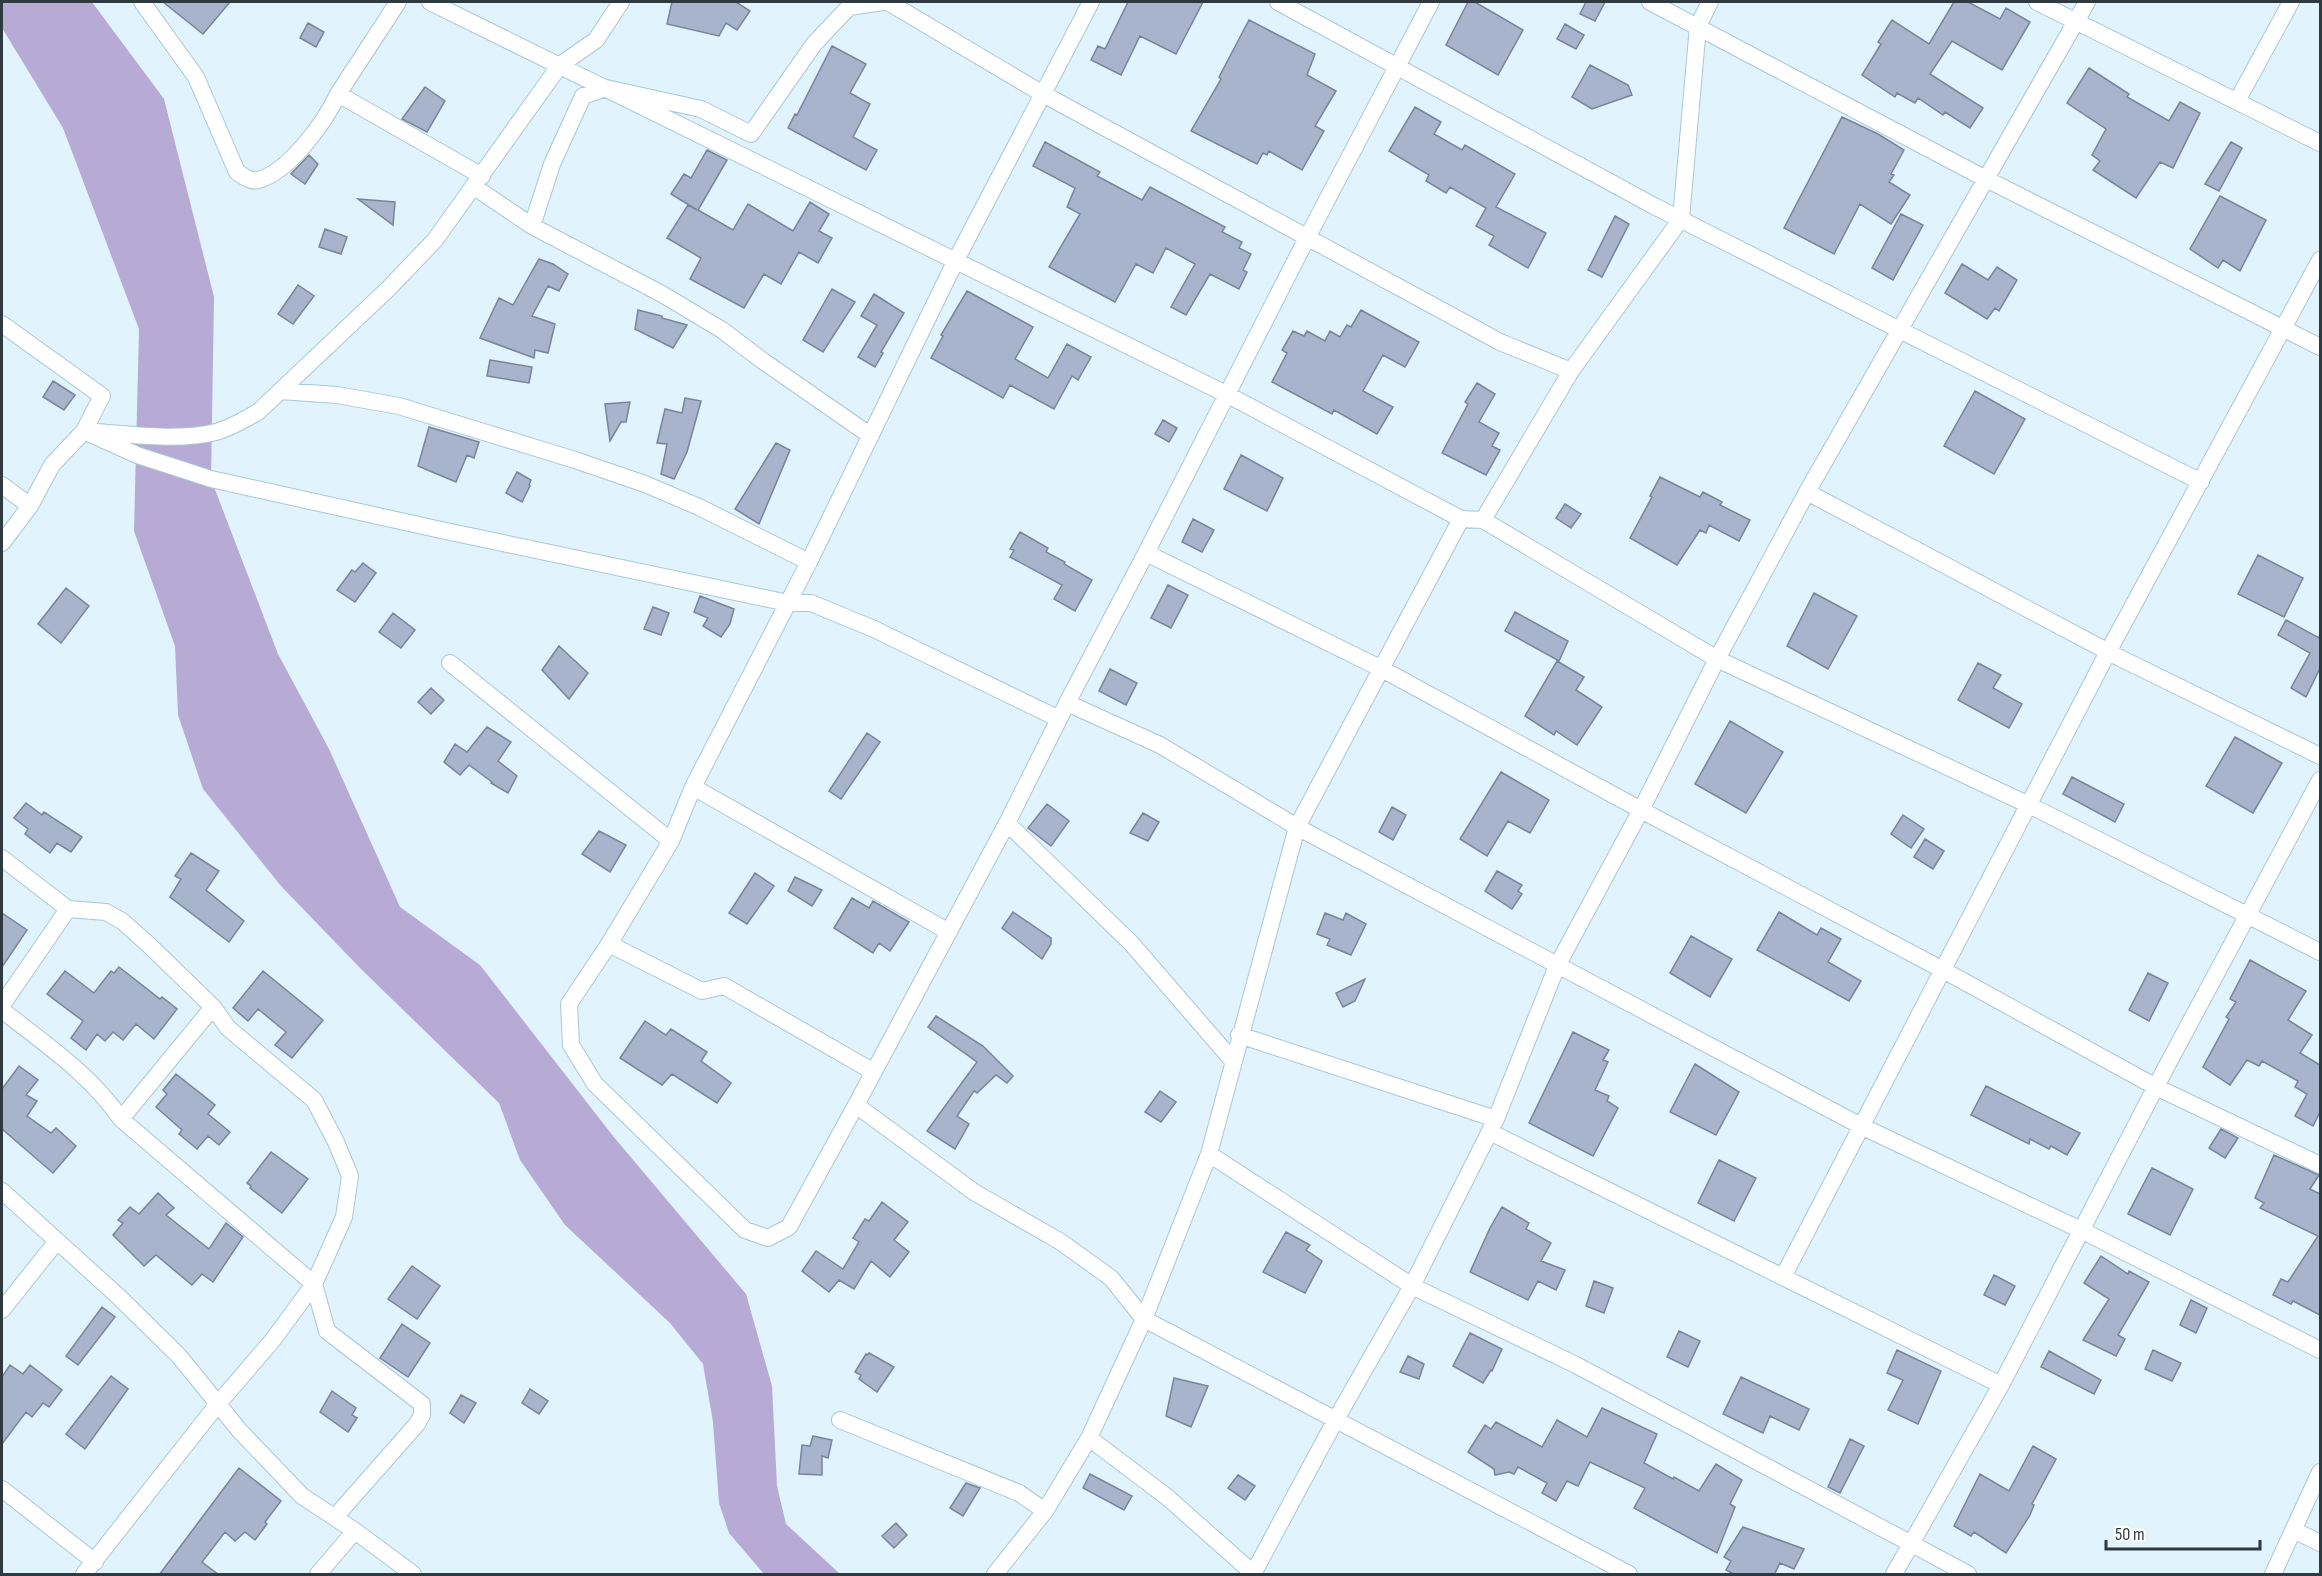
<svg xmlns="http://www.w3.org/2000/svg" width="2322" height="1576" font-family="'Sofia Sans Condensed',sans-serif">
<rect width="100%" height="100%" fill="#e1f3fc"/>
<path fill="#b7abd6" d="M2 2H92L164 99 214 297 211 479 278 654 329 749 400 907 480 965 613 1136 746 1294 772 1386 777 1486 786 1524 840 1574H764L729 1533 719 1503 713 1422 703 1364 670 1323 565 1225 520 1160 499 1103 361 969 281 886 203 789 178 715 175 646 134 531 139 329 63 128 2 28Z"/>
<path fill="#a8b4cc" stroke="#79849b" stroke-width="1.5" d="M163 2H230L203 34Z
M672 2H736L750 11 737 30 726 23 719 36 667 24Z
M1128 2H1203L1176 54 1140 36 1121 75 1091 60 1098 46 1105 49Z
M1468 2H1475L1523 30 1498 75 1446 45Z
M1586 2H1605L1595 21 1580 14Z
M1954 2H1968L2000 19 2006 8 2030 22 2002 70 1952 41 1930 74 1983 108 1970 128 1945 112 1943 115 1918 98 1915 103 1897 93 1895 97 1862 75 1881 44 1878 42 1892 20 1929 44Z
M1249 20 1315 54 1307 75 1336 91 1315 126 1324 131 1302 170 1269 151 1267 155 1263 153 1257 164 1191 131 1221 79 1219 77Z
M308 23 324 32 316 47 300 38Z
M1565 24 1584 35 1576 49 1557 39Z
M832 46 866 64 850 93 870 104 853 137 877 150 866 170 788 128 795 114 797 115Z
M1590 65 1628 85 1632 95 1592 109 1572 97Z
M2089 68 2129 94 2127 97 2169 121 2180 102 2200 113 2173 168 2160 162 2136 198 2093 170 2100 161 2092 155 2106 129 2067 103Z
M425 87 445 101 427 132 402 119Z
M1415 107 1441 122 1434 134 1462 150 1465 145 1515 174 1496 207 1546 233 1528 268 1489 245 1494 236 1476 226 1486 208 1450 187 1446 193 1426 181 1429 175 1389 151Z
M1842 117 1878 134 1904 150 1891 174 1894 175 1889 182 1910 195 1891 224 1860 204 1834 254 1784 228Z
M1045 142 1100 172 1097 176 1142 200 1150 187 1225 227 1222 232 1242 242 1239 248 1251 254 1243 270 1247 272 1239 289 1210 274 1186 315 1171 307 1195 264 1166 248 1153 273 1136 264 1115 302 1049 267 1080 214 1067 207 1075 188 1033 166Z
M2231 142 2242 148 2219 191 2205 184Z
M707 150 727 160 698 210 733 230 748 204 793 231 810 202 829 214 819 231 832 238 818 263 799 252 781 284 764 274 744 308 690 279 701 258 667 238 688 205 697 210 671 194 684 174 691 178Z
M309 155 318 164 305 184 291 174Z
M2220 196 2266 220 2240 271 2223 260 2218 268 2190 249Z
M358 199 395 202 393 225Z
M1901 214 1923 225 1893 280 1872 268Z
M1615 216 1629 224 1602 277 1588 270Z
M325 229 347 237 341 254 319 247Z
M539 259 553 264 568 274 559 291 548 286 532 316 555 324 548 353 535 350 534 358 480 338 499 298 513 305Z
M1962 264 1988 280 1997 267 2017 280 1999 311 1995 308 1987 319 1945 293Z
M298 285 314 296 293 324 278 314Z
M832 289 855 302 823 352 803 340Z
M967 291 1033 327 1015 359 1048 378 1067 344 1091 357 1078 380 1072 376 1054 409 1010 385 1003 398 931 358 943 336 941 335Z
M874 294 904 313 881 352 883 353 875 367 858 357 877 325 861 316Z
M638 310 662 316V318L687 325 673 348 635 329Z
M1361 310 1419 342 1405 367 1383 355 1363 391 1393 407 1377 434 1334 410 1332 414 1272 382 1287 353 1282 350 1293 331 1304 336 1307 331 1325 341 1330 331 1340 337 1347 325 1351 327Z
M490 360 532 367 529 383 487 376Z
M53 381 75 395 64 410 43 397Z
M1477 383 1495 394 1479 422 1499 433 1492 446 1500 450 1486 475 1442 453 1468 404 1465 402Z
M1975 391 2025 419 1994 474 1944 446Z
M685 398 701 401 687 452 674 479 661 474 667 444 657 443 665 409 682 413Z
M630 402 626 422H621L610 441 605 404Z
M1163 420 1177 428 1169 442 1155 434Z
M429 427 479 442 474 458 467 455 456 482 418 466Z
M776 443 790 450 759 524 735 509Z
M1241 455 1283 478 1267 511 1224 489Z
M517 472 531 480 529 485 530 486 522 502 506 493Z
M1660 477 1700 497 1703 492 1722 502 1720 505 1750 520 1739 541 1709 525 1706 533 1700 530 1677 565 1630 538 1652 497 1650 496Z
M1565 504 1581 514 1571 528 1556 518Z
M1193 519 1214 530 1202 552 1182 542Z
M1020 532 1048 548 1046 552 1065 562 1064 564 1092 580 1075 611 1054 599 1062 585 1010 557 1014 550 1010 549Z
M2258 555 2303 578 2284 617 2238 594Z
M363 563 376 573 355 602 337 590 352 570 355 572Z
M1168 585 1188 595 1171 628 1151 618Z
M66 588 89 606 61 643 38 624Z
M1814 593 1857 616 1828 669 1787 646Z
M700 596 734 609 730 624 721 637 703 626 708 618 694 612Z
M653 607 669 613 661 635 644 629Z
M1515 612 1568 641 1559 661 1505 631Z
M393 613 415 630 401 648 379 632Z
M2286 620 2319 638 2320 634V668L2306 697 2291 688 2310 653 2278 635Z
M559 646 588 673 569 699 542 670Z
M1557 661 1584 677 1576 690 1602 707 1577 745 1556 731 1554 735 1525 716Z
M1978 663 2001 675 1993 688 2022 704 2009 728 1958 700Z
M1110 669 1137 683 1126 705 1099 691Z
M431 688 444 700 431 714 418 702Z
M1730 721 1783 752 1746 813 1695 784Z
M487 727 511 742 498 761 517 776 508 793 491 783 492 782 469 765 460 775 444 762 455 744 467 752Z
M867 733 880 742 841 799 829 791Z
M2235 737 2282 763 2253 813 2206 786Z
M1501 772 1549 800 1530 833 1508 821 1487 856 1460 839Z
M2072 777 2124 804 2115 822 2063 794Z
M26 803 42 815 44 812 82 837 71 852 57 843 50 853 25 834 28 829 14 818Z
M1047 804 1069 821 1051 846 1028 828Z
M1392 807 1406 815 1393 840 1379 832Z
M1143 813 1159 822 1148 841 1130 833Z
M1903 815 1924 829 1911 848 1891 834Z
M599 831 626 845 610 872 582 854Z
M1925 839 1944 851 1933 869 1914 857Z
M191 853 219 871 206 890 244 921 229 942 170 897 181 879 175 876Z
M1497 871 1522 885 1518 891 1522 894 1512 909 1485 891Z
M755 873 774 886 747 924 729 913Z
M795 877 822 890 812 906 788 891Z
M852 898 869 908 873 901 909 922 890 951 879 943 873 953 834 928Z
M1013 912 1051 938V944L1042 959 1002 928Z
M1779 912 1817 935 1821 928 1841 939 1828 962 1861 981 1849 1001 1757 950Z
M2 913 27 930 2 967Z
M1325 913 1343 920 1346 913 1366 924 1351 955 1327 945 1330 939 1317 934Z
M1691 936 1732 959 1710 997 1670 973Z
M2250 960 2306 991 2288 1020 2312 1035 2300 1053 2320 1065V1112L2313 1126 2295 1116 2307 1094 2295 1087 2298 1081 2262 1061 2259 1066 2247 1060 2230 1085 2203 1067 2229 1019 2226 1017 2236 1002 2230 999Z
M119 967 160 999 162 997 177 1009 154 1039 136 1024 123 1040 113 1032 105 1041 97 1034 86 1050 71 1038 83 1021 47 994 65 971 94 993 111 971 114 973Z
M263 971 323 1020 292 1058 275 1045 286 1032 258 1009 248 1021 233 1008Z
M2148 973 2168 983 2149 1021 2129 1010Z
M1365 979 1355 1001 1343 1007 1336 993Z
M936 1016 983 1046 1013 1076 1007 1083 996 1075 977 1093 974 1091 957 1116 969 1124 955 1149 927 1131 977 1062 928 1027Z
M645 1021 666 1035 671 1029 707 1052 701 1061 731 1083 717 1103 672 1074 662 1085 620 1058Z
M1573 1032 1609 1050 1603 1060 1608 1062 1595 1090 1609 1096 1607 1101 1618 1108 1593 1156 1529 1123Z
M1695 1064 1739 1092 1716 1135 1670 1112Z
M19 1066 38 1080 26 1095 37 1101 27 1116 51 1133 56 1128 76 1146 53 1173 2 1129V1089Z
M176 1074 215 1105 208 1114 230 1132 219 1145 208 1136 197 1149 179 1134 182 1130 156 1107 167 1094 163 1090Z
M1986 1086 2080 1133 2067 1155 2051 1146 2049 1149 2030 1139 2029 1144 1971 1115Z
M1160 1091 1176 1102 1161 1122 1145 1112Z
M2221 1129 2238 1138 2225 1158 2209 1148Z
M271 1152 308 1179 282 1213 250 1188 251 1186 247 1183Z
M2274 1155 2319 1175 2310 1189 2320 1194V1315L2293 1301 2291 1304 2273 1295 2281 1279 2288 1282 2318 1236 2260 1208 2264 1203 2255 1198Z
M1719 1160 1756 1178 1734 1221 1698 1203Z
M2152 1168 2193 1189 2170 1235 2128 1214Z
M158 1193 174 1208 166 1215 209 1249 226 1223 243 1237 213 1282 202 1274 192 1285 156 1255 144 1266 113 1235 123 1223 118 1220 130 1207 139 1214Z
M882 1202 908 1222 894 1240 909 1252 890 1277 871 1261 854 1289 839 1280 829 1292 802 1271 816 1251 843 1269 859 1242 853 1238 865 1219 869 1221Z
M1502 1207 1529 1223 1526 1229 1551 1243 1541 1261 1565 1270 1556 1290 1538 1281 1528 1300 1470 1272 1490 1228Z
M1286 1232 1310 1245 1306 1250 1322 1261 1305 1293 1263 1272Z
M2101 1256 2128 1274 2129 1271 2149 1282 2118 1335 2125 1339 2116 1356 2083 1340 2109 1299 2084 1283Z
M412 1266 440 1286 417 1319 388 1299Z
M1994 1275 2015 1286 2005 1305 1984 1295Z
M1594 1281 1613 1288 1604 1313 1586 1306Z
M2191 1300 2207 1308 2196 1333 2180 1325Z
M102 1307 115 1317 78 1365 66 1356Z
M402 1324 430 1343 408 1377 380 1358Z
M1679 1331 1700 1341 1688 1367 1667 1357Z
M1470 1333 1502 1349 1492 1371 1491 1370 1483 1383 1453 1366Z
M1897 1350 1941 1371 1918 1424 1888 1410 1903 1380 1887 1373Z
M2153 1350 2181 1363 2172 1381 2145 1369Z
M2049 1351 2101 1380 2094 1394 2041 1367Z
M869 1353 894 1367 877 1392 859 1379 861 1375 855 1372 866 1354 867 1355Z
M1408 1356 1424 1364 1419 1379 1400 1372Z
M10 1365 23 1374 30 1365 62 1390 49 1407 43 1403 32 1417 26 1412 2 1444V1377Z
M111 1376 128 1389 85 1449 66 1434Z
M1741 1377 1809 1409 1799 1430 1770 1416 1763 1433 1723 1414Z
M1174 1378 1208 1386 1191 1427 1166 1416Z
M530 1389 548 1401 539 1414 522 1403Z
M332 1391 356 1408 352 1415 357 1418 348 1432 320 1412Z
M461 1395 476 1403 464 1423 450 1413Z
M1602 1408 1657 1434 1644 1463 1673 1479 1674 1477 1699 1491 1716 1464 1742 1480 1730 1504 1735 1507 1717 1553 1634 1508 1645 1488 1590 1462 1578 1486 1567 1481 1556 1501 1542 1493 1547 1483 1518 1467 1514 1474 1509 1472 1495 1475 1494 1469 1468 1452 1485 1425 1491 1429 1496 1422 1542 1447 1557 1420 1587 1437Z
M813 1436 832 1440 828 1458 822 1456V1475L799 1474 802 1445 810 1446Z
M1850 1439 1864 1446 1840 1493 1828 1487Z
M2033 1446 2056 1459 2032 1504 2034 1505 2030 1515 2006 1553 1974 1532 1971 1536 1954 1526 1980 1474 2009 1491Z
M239 1468 281 1501 265 1522 267 1524 255 1540 245 1532 235 1541 225 1532 202 1562 219 1575H159Z
M1090 1474 1132 1496 1124 1510 1083 1488Z
M1238 1475 1255 1486 1245 1500 1228 1488Z
M966 1483 980 1488 963 1516 950 1508Z
M896 1523 907 1535 894 1548 882 1536Z
M1743 1527 1804 1549 1794 1569 1780 1563 1774 1575H1735L1726 1570 1731 1561 1724 1557Z"/>
<g fill="none" stroke-linecap="round" stroke-linejoin="round">
<g stroke="#aac7d5" stroke-width="18">
<path id="street" d="M142 2 196 77 237 172C243 176 250 182 258 180 289 172 325 122 338 94L398 2
M430 2 1228 395 1461 519 1483 520 1717 659 2029 805 2320 952
M888 2 1043 94 1500 342 1571 371
M1091 2 956 260 809 562 693 787 671 841 609 944 569 1004 571 1045 595 1084 745 1230 768 1238 789 1227 856 1105 1007 823 1067 703 1146 553 1308 236 1431 2
M1278 2 1654 206 2201 482
M1650 2 1986 179 2320 347
M2037 2 2320 143
M338 94 482 176
M2237 101 2291 2
M473 186 532 226
M2 324 102 396 84 431 52 465 30 506 2 543
M280 391 337 395 399 406 575 460 645 484 699 507 809 562
M84 431 137 455 211 479 441 530 788 603H811L874 629 1059 719
M97 432C134 435 180 441 216 432 231 428 244 420 258 412L388 289 435 240 560 65 596 40 621 2
M871 436 763 361 722 330 662 294 532 226 552 164 583 96 606 88 701 109 751 134 814 44 849 7 883 2
M2 485 30 506
M1807 492 2120 658 2320 756
M1483 520 1571 371 1681 219 1698 26 1710 2
M1146 553 1380 668 1641 810 1943 970 2156 1087 2320 1165
M450 663 671 841
M1067 703 1160 745 1297 827 1861 1126 2081 1230 2320 1350
M693 787 949 932
M1007 823 1131 943 1233 1061
M2 858 68 909 106 912 122 921 149 945 213 1007 228 1028 314 1100 336 1142 350 1176 344 1217 314 1284 272 1341 217 1405 84 1574
M609 944 702 991 724 986 874 1072
M2 1005 68 909
M2 1010C45 1044 90 1074 121 1119L314 1284 327 1331 422 1404V1415L417 1424 335 1517
M1239 1035 1496 1119
M856 1105 974 1192 1061 1242 1111 1278 1144 1319 1629 1574
M121 1119 213 1007
M1490 1132 2001 1385
M1209 1154 1412 1286 1576 1365 1968 1574
M2 1191 119 1297 179 1356 239 1430 302 1496 355 1531 413 1574
M1783 1277 2108 652 2320 260
M2 1310 57 1241
M840 1420 1019 1493 1045 1511
M1089 1438 1144 1319 1209 1154 1297 827 1461 519
M2 1489 95 1562
M2294 1530 2320 1543
M318 1574 355 1531
M995 1574 1045 1511 1089 1438 1167 1497 1254 1574
M1253 1574 1335 1421 1412 1286 1496 1119 1557 966 1641 810 1717 659 1807 492 2087 2
M1894 1574 2001 1385 2163 1073 2320 780
M2273 1574 2320 1472"/>
</g>
<use href="#street" stroke="#fff" stroke-width="16"/>
</g>
<rect width="2322" height="1576" fill="none" stroke="#2f3a40" stroke-width="6"/>
<path d="M2106 1540v9h154v-9" fill="none" stroke="#2f3a40" stroke-width="3"/>
<text x="2115" y="1540" font-size="18" fill="#2f3a40" stroke="#fdfdfd" stroke-width="4.5" paint-order="stroke">50 m</text>
</svg>
